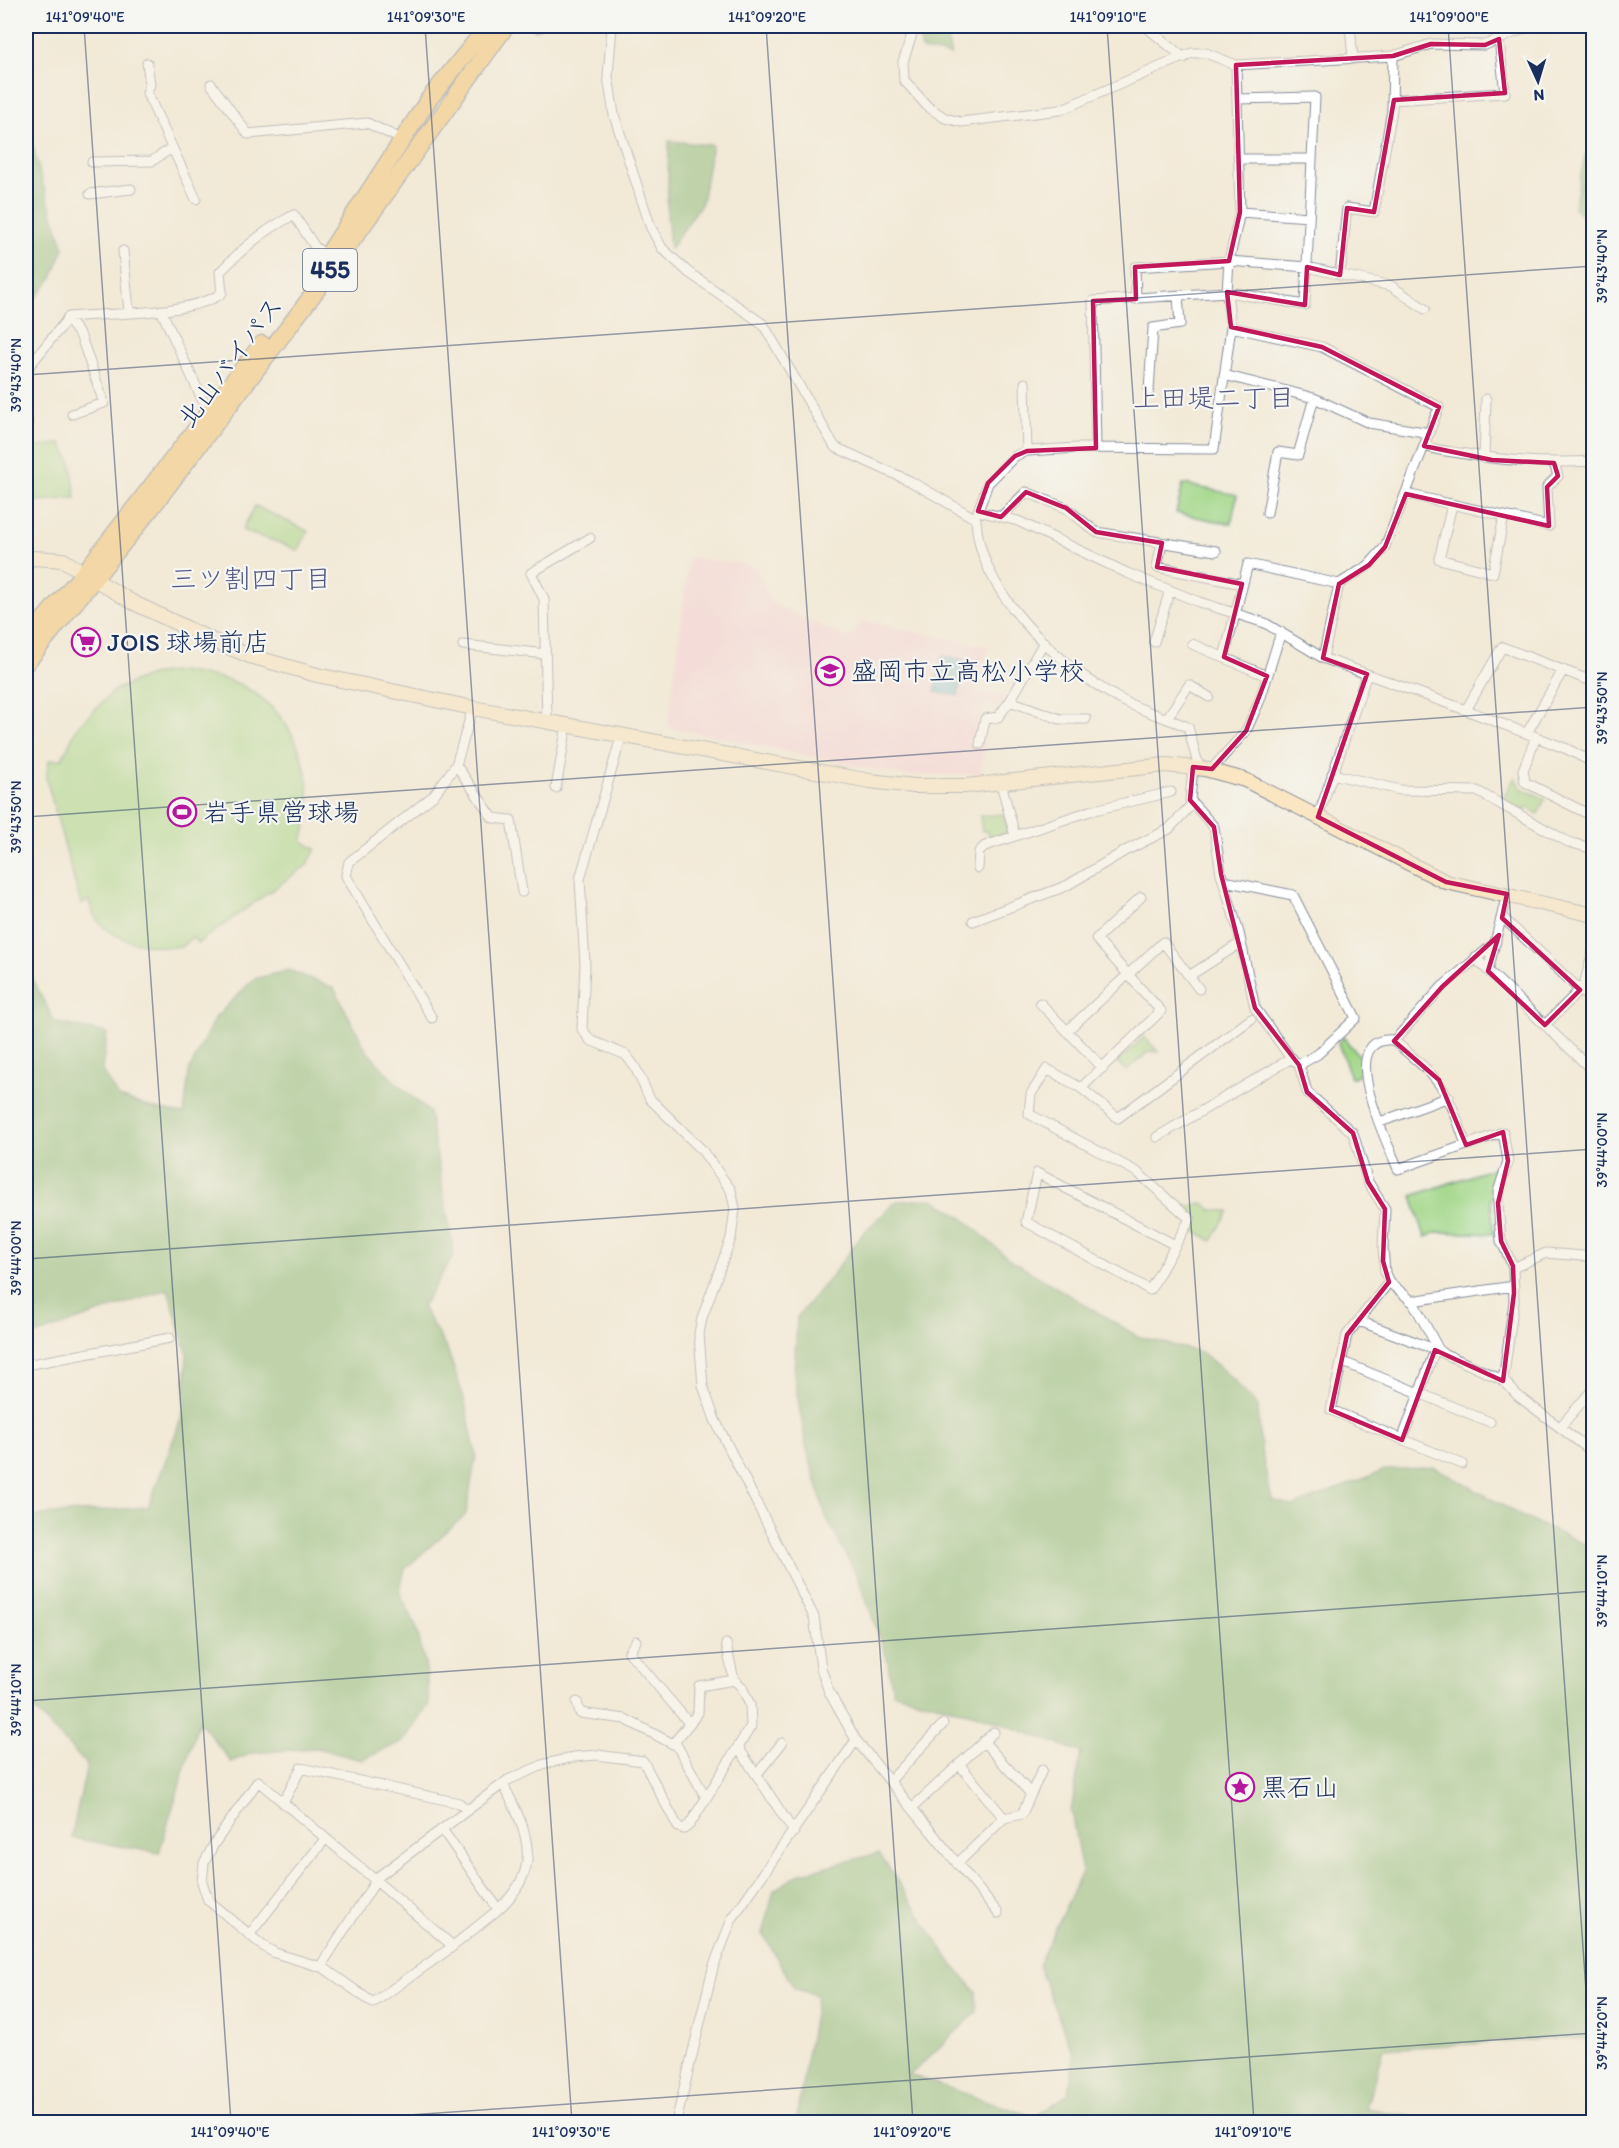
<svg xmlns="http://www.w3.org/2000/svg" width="1619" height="2148" font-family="Itim,'Klee One',sans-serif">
<rect width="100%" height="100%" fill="#f6f6f2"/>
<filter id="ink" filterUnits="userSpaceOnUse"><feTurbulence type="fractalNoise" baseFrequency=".0167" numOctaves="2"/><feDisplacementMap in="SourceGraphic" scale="12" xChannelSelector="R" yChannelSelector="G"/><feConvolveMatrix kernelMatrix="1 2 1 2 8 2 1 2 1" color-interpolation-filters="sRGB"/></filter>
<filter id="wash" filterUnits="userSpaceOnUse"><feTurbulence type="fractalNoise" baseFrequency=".008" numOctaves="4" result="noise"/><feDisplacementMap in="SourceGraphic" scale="24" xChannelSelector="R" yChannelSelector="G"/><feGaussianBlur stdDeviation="1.35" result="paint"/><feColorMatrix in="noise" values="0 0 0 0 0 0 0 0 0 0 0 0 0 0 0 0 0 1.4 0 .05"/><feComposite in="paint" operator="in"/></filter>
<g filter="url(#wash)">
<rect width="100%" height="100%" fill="#f2ead7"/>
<path fill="#f5cfd9" d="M689 557 756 566 771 603 848 638 863 621 989 647 978 694 1003 696V705L982 707 977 737 964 741 986 744 980 774 906 776 668 727Z"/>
<path fill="#a0d686" stroke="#5e8272" stroke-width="1.5" d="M61 443 71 462 76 498 26 502V449Z
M1183 484 1237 495 1231 524 1176 513Z
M255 506 308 531 298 551C280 540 261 539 242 530Z
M180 671C199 675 226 676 243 686 298 715 321 783 302 841L316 849 307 865 198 943 192 937 181 947C153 948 113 943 95 917 92 913 91 905 88 900L81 905 46 778 49 760 62 759 77 727 115 690 150 675Z
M1515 777 1521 788 1545 799 1538 814 1527 807 1525 812 1502 799Z
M1003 814 1009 832 990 838 987 831H982L980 816Z
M1144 1037 1159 1052 1149 1051 1126 1071 1117 1062Z
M1343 1037 1361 1058 1360 1074 1351 1078 1338 1043Z
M1499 1166 1491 1200 1494 1234 1439 1232 1425 1237 1412 1196Z
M1203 1203 1213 1210 1229 1211 1212 1241 1192 1229 1198 1218 1185 1207Z"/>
<path fill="#80b773" stroke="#4e7368" stroke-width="1.5" d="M916 26H944L951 55 922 50Z
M26 116 40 175 64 248 52 278 26 310Z
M669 141 712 145 702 203 670 249 667 213Z
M1585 155 1593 158V229L1574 207Z
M26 967 55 1022 107 1033 102 1070 119 1097 155 1109 184 1114 189 1071 214 1019 254 979 289 970 334 988 367 1051 391 1078 429 1112 454 1254 422 1307 447 1349 464 1398 476 1455 466 1514 405 1569 399 1591 416 1626 426 1668 429 1704 403 1742 361 1760 317 1748 252 1753 231 1762 199 1721 159 1853 71 1838 87 1765 26 1701V1522L41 1515 148 1507 184 1411 187 1353 168 1289 35 1335 26 1333Z
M933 1199 963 1218 1009 1259 1137 1336 1203 1353 1234 1380 1258 1407 1261 1450 1272 1500 1294 1506 1385 1470 1435 1467 1525 1518 1589 1546 1593 1551V2040L1567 2038 1383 2049 1366 2108 1439 2122H796L817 1995 795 1989 763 1934 774 1890 801 1873 879 1853 952 1964 976 1991 977 2012 910 2075 1035 2117 1069 2093 1074 2056 1038 1965 1082 1872 1071 1811 1081 1752 975 1714 893 1693 887 1658 859 1580 826 1517 806 1446 794 1375 797 1317 830 1278 863 1233 897 1201Z"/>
<path fill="#4da8cb" stroke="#346c94" stroke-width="1.5" d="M942 656 965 660 958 696 935 692Z"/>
</g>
<g filter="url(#ink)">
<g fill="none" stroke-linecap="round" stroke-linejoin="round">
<g stroke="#868c9a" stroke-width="11">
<path id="street" d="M532 26 538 28 544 26
M612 26 608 76 614 115 651 228 662 248 688 272 763 324 835 447 910 481 976 519C979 593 1056 662 1116 697 1138 710 1165 717 1188 727L1198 764
M912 26 913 31 903 62 904 80 927 106 945 118 961 122 1060 110 1192 53H1206L1236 65 1393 56 1431 44 1485 45 1530 26
M1145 26 1184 58
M1350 26 1353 59
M147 63 150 84 147 93 196 199
M1236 65 1240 212 1229 261 1227 292 1231 327 1214 449 1077 448 1027 451 1015 456 988 483 978 511 1018 521 1127 573 1199 602 1265 623 1323 658 1466 710
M211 84 248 134 367 123 403 140
M1392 100 1505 93 1499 39
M1240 159H1312
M92 162 152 161 172 148
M90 194 131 189
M1240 212 1309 217
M123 251 129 311
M1340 275 1347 208 1374 212 1392 110 1393 56
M1136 299 1135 267 1229 261 1307 267 1391 286 1425 309
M161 310 202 399 212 408
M67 318 81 337 104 403 72 414
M1231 327 1322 347 1439 407 1385 547 1369 565 1339 584 1323 658
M26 370 69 317C108 313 192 315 222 293L220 272C242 249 262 232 290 217L294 215 315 247 327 256
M1224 375 1314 398 1369 423 1430 433
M1025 383 1027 451
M1149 391 1153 328 1180 324 1178 296
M26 407 28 425
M1424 445C1436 451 1447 451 1460 453 1504 461 1548 464 1594 461
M1096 448 1093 301 1227 292 1305 305 1315 97 1238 99
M1484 458 1486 399
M1406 494 1549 526 1547 487 1558 476 1554 463
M1452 505 1439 559 1493 573 1504 516
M1267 513 1278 452 1298 455 1314 398
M1001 517 1026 492 1066 508 1096 532 1216 551
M1162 543 1157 567 1242 584
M1154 642 1170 590
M1192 644 1267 676
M463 645 546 654
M1224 657 1248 564 1339 584
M1594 682 1502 647 1466 710 1567 749 1594 763
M1010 701 1060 719H1086
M1167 718 1189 685 1209 697
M547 721 544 599 531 573 590 538
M1527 733 1563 670
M622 734 580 879 585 965 582 1029 590 1040 626 1055 635 1067 650 1099 701 1149 731 1190 735 1209 731 1238 702 1318 699 1334 703 1386 715 1420 814 1617 821 1668 829 1692 856 1740 998 1913
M1536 737 1523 770 1525 782 1594 817
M980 744 985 719 998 717 1010 701 1044 642
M456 765 493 818 511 820 522 892
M1193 767 1190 800 1214 827 1221 874 1239 933 1255 1008 1290 1057 1299 1065 1307 1092 1353 1133 1368 1182 1385 1209 1383 1247 1385 1273 1389 1282 1413 1302 1440 1352
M1211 770 1246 731 1260 700 1281 632
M1332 774 1400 790 1477 791 1568 842 1594 849
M1001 783 1015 836
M556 788 567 725
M1318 817 1367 674
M978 868 979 852 985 846 1090 811 1171 792
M1224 881 1293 895 1356 1018 1318 1054 1299 1065
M1502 917 1594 1003
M973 921 1066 886 1125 851 1169 829 1192 804
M1475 958 1594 1072
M1488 971 1507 894
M1189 976 1239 944
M1582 992 1594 948
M1040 1003 1103 1068
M432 1018 346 876 349 862 433 796 456 765 473 708
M1545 1025 1580 990
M1067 1031 1163 942 1199 989
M1395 1040C1332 1034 1388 1143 1398 1169L1503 1132 1508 1161 1498 1192V1203L1501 1241 1513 1266 1514 1302 1503 1381
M1081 1088 1161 1011 1096 939 1141 897
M1380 1122 1449 1097
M1157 1137 1292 1058
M1466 1145C1447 1087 1441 1080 1394 1041L1442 987 1496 942
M1175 1245 1037 1173 1026 1222 1150 1290 1190 1219 1137 1172 1029 1114 1031 1094 1047 1069 1081 1088 1118 1118 1251 1019
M1513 1268 1546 1253 1594 1257
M1389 1282 1347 1335 1331 1410 1462 1464
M1411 1301 1514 1286
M1359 1321 1434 1349 1503 1380 1518 1396 1594 1453
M1343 1362 1490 1422
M26 1365 170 1338
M1561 1426 1594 1388
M1402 1440 1435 1350
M636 1641 629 1652 689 1723
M577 1702 580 1713 625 1719 673 1744 698 1713 699 1686 734 1680
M983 1741 1031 1794
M675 1742 705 1796
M738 1747 794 1832
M959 1764 1004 1818 1022 1814 1042 1770
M757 1774 782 1743
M890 1781 943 1724
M283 1803 301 1768 459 1803 467 1810
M912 1808 994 1732
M442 1829 498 1909
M957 1864 1004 1818
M249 1935 325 1839
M453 1946 258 1781 214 1844 204 1863 202 1882 208 1900 263 1946 275 1953 324 1968 373 2003 452 1947 453 1946 494 1913C544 1871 530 1836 503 1784
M320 1967 379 1876 508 1780 545 1764 574 1757 597 1755 643 1761 678 1827 684 1829 690 1824 751 1726 750 1705 742 1687 734 1680 726 1644
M676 2122 713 1968 732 1919 856 1740"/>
</g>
<g stroke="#868c9a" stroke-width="16">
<path id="secondary" d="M26 561 34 558 63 560 132 602 216 642 250 656 317 675 473 708 870 781 914 786H966L1166 765 1205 769 1245 780 1446 882 1594 915"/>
</g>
<g stroke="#868c9a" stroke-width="19">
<path id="highway" d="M327 256 429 99 488 26
M26 640 84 573 262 344
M26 663 149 511 318 288 506 26"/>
</g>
<use href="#street" stroke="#fff" stroke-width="9"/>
<use href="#secondary" stroke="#fbe6c3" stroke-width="14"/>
<use href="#highway" stroke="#f4c16a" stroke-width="16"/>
</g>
</g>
<path d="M0 0H1619V2148H0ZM1499 39 1505 93 1394 100 1374 212 1347 208 1340 275 1307 267 1305 305 1227 292 1231 327 1322 347 1439 407 1424 446 1492 460 1554 463 1558 476 1547 487 1549 526 1406 494 1385 547 1369 565 1339 584 1323 658 1367 674 1318 817 1446 882 1507 894 1502 918 1580 990 1545 1025 1488 971 1499 935 1442 987 1394 1041 1439 1080 1466 1145 1503 1132 1508 1161 1498 1203 1501 1241 1513 1266 1514 1293 1503 1381 1435 1350 1402 1440 1331 1410 1347 1335 1389 1282 1383 1261 1385 1209 1368 1182 1353 1133 1307 1092 1299 1065 1255 1008 1221 874 1214 827 1190 800 1193 767 1212 769 1246 731 1267 676 1224 657 1242 584 1157 567 1162 543 1096 532 1066 508 1026 492 1001 517 978 511 988 483 1015 456 1027 451 1096 448 1093 301 1136 299 1135 267 1229 261 1240 212 1236 65 1393 56 1431 44 1485 45Z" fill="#f2ead7" fill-opacity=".55" fill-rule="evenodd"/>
<path fill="none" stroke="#c2185b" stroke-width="4.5" stroke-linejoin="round" d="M1499 39 1505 93 1394 100 1374 212 1347 208 1340 275 1307 267 1305 305 1227 292 1231 327 1322 347 1439 407 1424 446 1492 460 1554 463 1558 476 1547 487 1549 526 1406 494 1385 547 1369 565 1339 584 1323 658 1367 674 1318 817 1446 882 1507 894 1502 918 1580 990 1545 1025 1488 971 1499 935 1442 987 1394 1041 1439 1080 1466 1145 1503 1132 1508 1161 1498 1203 1501 1241 1513 1266 1514 1293 1503 1381 1435 1350 1402 1440 1331 1410 1347 1335 1389 1282 1383 1261 1385 1209 1368 1182 1353 1133 1307 1092 1299 1065 1255 1008 1221 874 1214 827 1190 800 1193 767 1212 769 1246 731 1267 676 1224 657 1242 584 1157 567 1162 543 1096 532 1066 508 1026 492 1001 517 978 511 988 483 1015 456 1027 451 1096 448 1093 301 1136 299 1135 267 1229 261 1240 212 1236 65 1393 56 1431 44 1485 45Z"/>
<path fill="none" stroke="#1b2f5e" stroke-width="1.5" stroke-opacity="0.45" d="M84 26 231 2122M425 26 572 2122M766 26 913 2122M1107 26 1254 2122M1448 26 1594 2104M26 375 1594 266M26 817 1594 707M26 1259 1594 1149M26 1701 1594 1591M308 2122 1594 2033"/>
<defs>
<g id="supermarket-ring" transform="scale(1.5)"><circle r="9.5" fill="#f6f6f2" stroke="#b5179e" stroke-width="1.5"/><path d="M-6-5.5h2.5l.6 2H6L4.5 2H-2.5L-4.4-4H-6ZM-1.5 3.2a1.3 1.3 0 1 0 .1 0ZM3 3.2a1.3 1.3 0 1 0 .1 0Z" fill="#b5179e"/></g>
<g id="school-ring" transform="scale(1.5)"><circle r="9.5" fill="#f6f6f2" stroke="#b5179e" stroke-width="1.5"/><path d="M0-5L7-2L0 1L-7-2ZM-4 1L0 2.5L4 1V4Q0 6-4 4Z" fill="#b5179e"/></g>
<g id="stadium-ring" transform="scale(1.5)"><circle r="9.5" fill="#f6f6f2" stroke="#b5179e" stroke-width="1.5"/><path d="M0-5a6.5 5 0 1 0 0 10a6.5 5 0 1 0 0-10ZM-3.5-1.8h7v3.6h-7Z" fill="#b5179e"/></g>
<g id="sight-ring" transform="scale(1.5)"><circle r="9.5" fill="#f6f6f2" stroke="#b5179e" stroke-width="1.5"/><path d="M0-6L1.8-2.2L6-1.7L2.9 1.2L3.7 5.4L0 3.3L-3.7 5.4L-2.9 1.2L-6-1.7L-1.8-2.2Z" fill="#b5179e"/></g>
</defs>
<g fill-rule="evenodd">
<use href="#supermarket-ring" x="86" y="642"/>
<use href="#school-ring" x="830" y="671"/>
<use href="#stadium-ring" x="182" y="812"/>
<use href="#sight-ring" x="1240" y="1787"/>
</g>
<g text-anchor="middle" stroke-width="4.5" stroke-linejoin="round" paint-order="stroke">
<rect fill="#f6f6f2" stroke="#5d6b8a" stroke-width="1.5" x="303" y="249" width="54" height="42" rx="4.5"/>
<g font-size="24" font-weight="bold" fill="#1b2f5e">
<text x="330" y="278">455</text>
</g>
<g font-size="26" fill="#1b2f5e" stroke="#f6f6f2">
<text transform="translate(230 362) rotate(-53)" y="9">北山バイパス</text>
</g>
<g font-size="26" fill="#1b2f5e" stroke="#f6f6f2" text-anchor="start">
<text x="107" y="651">JOIS 球場前店</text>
<text x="851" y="680">盛岡市立高松小学校</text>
<text x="203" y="821">岩手県営球場</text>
<text x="1261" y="1796">黒石山</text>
</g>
<g font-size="27" fill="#565883" stroke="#f6f6f2">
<text x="1214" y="407">上田堤二丁目</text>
<text x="251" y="588">三ツ割四丁目</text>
</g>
</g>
<rect width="1619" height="2148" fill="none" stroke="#f6f6f2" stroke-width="66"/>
<g transform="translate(1538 81) rotate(176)" stroke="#f6f6f2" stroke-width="4.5" paint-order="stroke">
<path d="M0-4.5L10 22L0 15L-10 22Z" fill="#1b2f5e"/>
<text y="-9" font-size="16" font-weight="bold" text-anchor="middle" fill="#1b2f5e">N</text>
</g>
<rect x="33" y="33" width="1553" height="2082" fill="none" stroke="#1b2f5e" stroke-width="2"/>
<g font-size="15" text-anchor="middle" fill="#1b2f5e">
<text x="85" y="22">141°09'40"E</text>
<text x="426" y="22">141°09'30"E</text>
<text x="767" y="22">141°09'20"E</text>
<text x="1108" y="22">141°09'10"E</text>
<text x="1449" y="22">141°09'00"E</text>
<text transform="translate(1602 266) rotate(-90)" y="5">39°43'40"N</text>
<text transform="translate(16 375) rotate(-90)" y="5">39°43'40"N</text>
<text transform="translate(1602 708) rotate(-90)" y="5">39°43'50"N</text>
<text transform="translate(16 817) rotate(-90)" y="5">39°43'50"N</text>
<text transform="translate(1602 1150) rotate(-90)" y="5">39°44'00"N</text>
<text transform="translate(16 1258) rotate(-90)" y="5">39°44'00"N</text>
<text transform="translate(1602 1591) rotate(-90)" y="5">39°44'10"N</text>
<text transform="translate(16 1700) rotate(-90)" y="5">39°44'10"N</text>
<text transform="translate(1602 2033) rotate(-90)" y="5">39°44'20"N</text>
<text x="230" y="2137">141°09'40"E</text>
<text x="571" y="2137">141°09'30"E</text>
<text x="912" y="2137">141°09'20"E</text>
<text x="1253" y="2137">141°09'10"E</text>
</g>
</svg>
